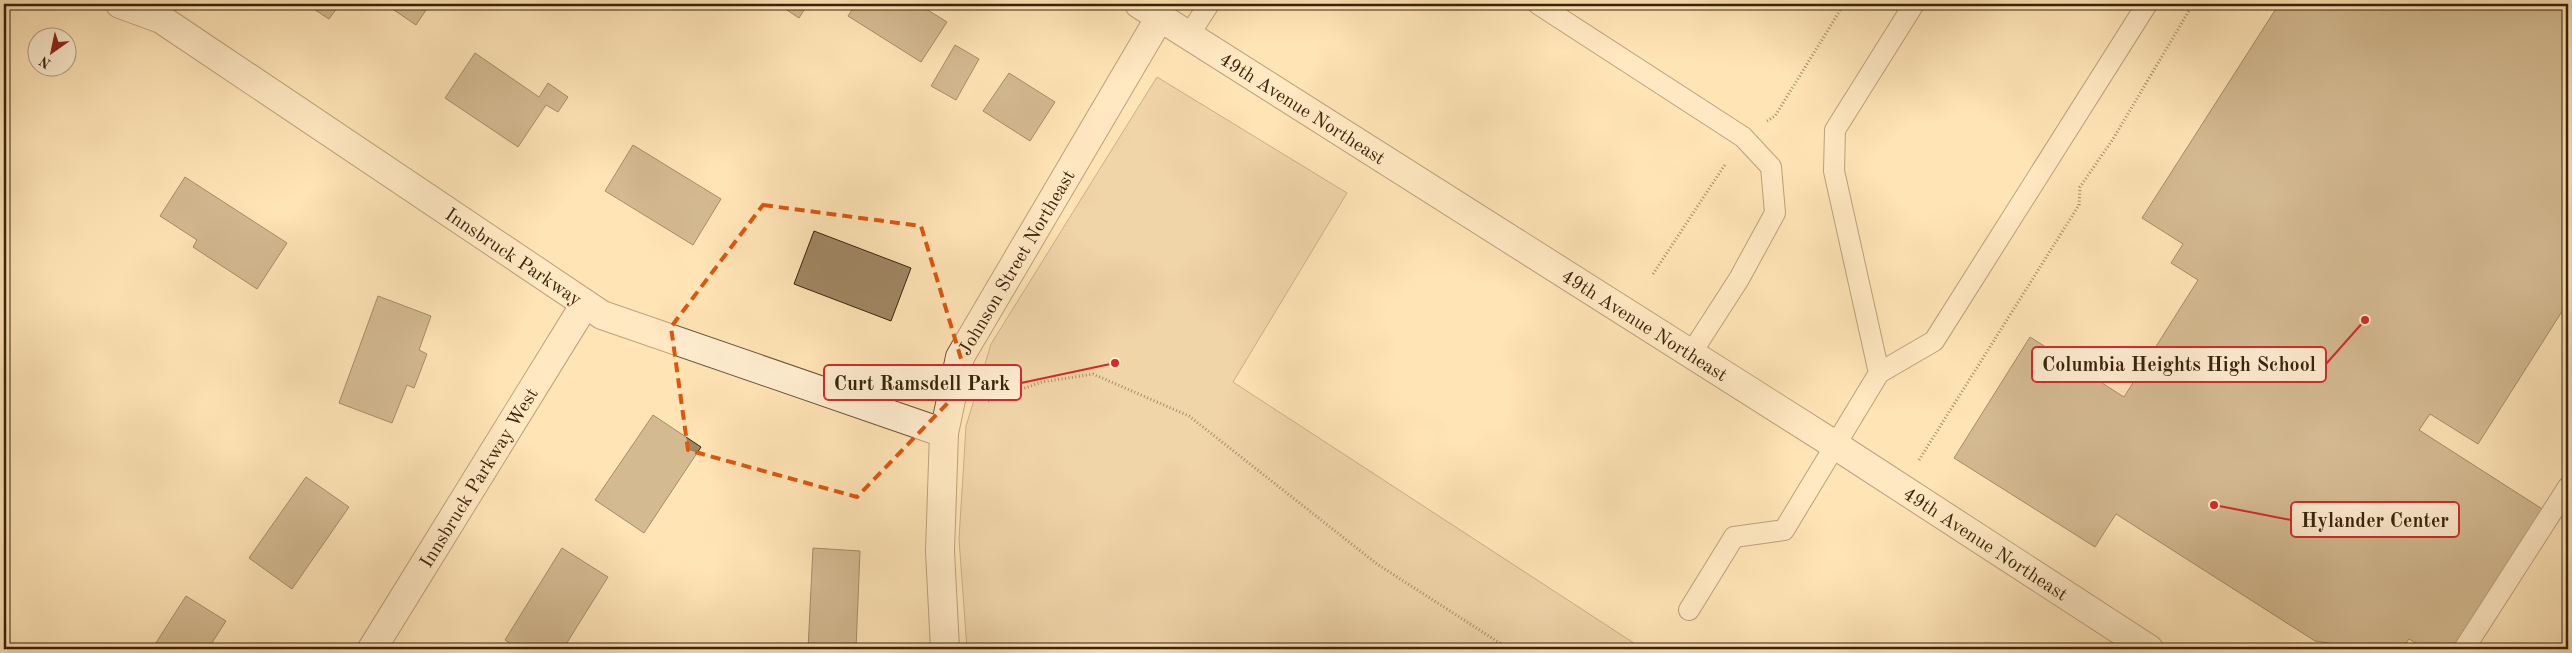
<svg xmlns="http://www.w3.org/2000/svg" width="2572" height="653" font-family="'Old Standard TT',serif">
<rect width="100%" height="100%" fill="#ffe4b6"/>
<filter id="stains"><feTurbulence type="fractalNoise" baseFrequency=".004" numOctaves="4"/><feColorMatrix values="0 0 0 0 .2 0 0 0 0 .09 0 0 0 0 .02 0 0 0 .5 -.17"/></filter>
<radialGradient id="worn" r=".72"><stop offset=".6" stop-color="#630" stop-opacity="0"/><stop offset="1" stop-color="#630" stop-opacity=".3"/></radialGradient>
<path fill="#ddc399" stroke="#8b7252" d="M1157 77 1347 193 1233 382 1643 649H967L959 539 966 426 991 344Z"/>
<path fill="#a08764" stroke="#39220b" d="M306 4H340L329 19Z
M385 4H430L416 25Z
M778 4H808L799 18Z
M856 4H918L947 22 921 62 848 16Z
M2279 4H2568V302L2478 444 2430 414 2419 430 2550 514 2464 649H2425L2409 639 2402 649H2369L2315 641 2116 514 2095 547 1954 458 2030 337 2124 397 2198 280 2171 263 2183 244 2142 218Z
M955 45 979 59 956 100 931 86Z
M475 53 539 97 548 83 568 97 558 112 546 105 518 147 445 98Z
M1009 73 1055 102 1030 141 983 111Z
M633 145 721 199 693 245 605 191Z
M185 177 287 243 257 289 193 247 197 240 160 216Z
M814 231 911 268 891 321 794 284Z
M378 296 431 316 419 350 427 354 414 388 407 385 392 423 339 403Z
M653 415 701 447 644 533 595 500Z
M306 477 349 507 292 589 249 558Z
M562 548 608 577 563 649H520L505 640Z
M813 548 860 551 856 649H808Z
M186 596 226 621 208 649H152Z"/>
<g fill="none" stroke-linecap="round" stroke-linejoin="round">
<g stroke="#6a5236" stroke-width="22">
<path id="service" d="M1538 4 1743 137 1771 167 1775 213 1739 279 1690 355
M1189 35 1209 4
M1879 373 1834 171 1835 130 1914 4
M1689 610 1734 537 1784 530 1879 373 1934 341 2147 4
M2464 649 2568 487"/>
</g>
<g stroke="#6a5236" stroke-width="30">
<g id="minor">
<path id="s1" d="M120 4 161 19 602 315 944 433"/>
<path id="s2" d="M372 649 585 304"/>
<path id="s3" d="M945 649 940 551 944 433 960 357 1160 17"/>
</g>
</g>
<g stroke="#6a5236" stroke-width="30">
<g id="tertiary">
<path id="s4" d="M1139 4 1835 445 2149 649"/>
</g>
</g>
<path stroke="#39220b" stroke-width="3" stroke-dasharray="1 2.5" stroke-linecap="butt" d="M1767 121 1775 116 1844 4
M1653 274 1726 163
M988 401 1042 382 1093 374 1189 416 1377 564 1509 649
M1919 460 2079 205 2080 187 2113 139 2193 4"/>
<use href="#service" stroke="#ffedd0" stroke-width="20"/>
<use href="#minor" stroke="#ffedd0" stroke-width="28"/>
<use href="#tertiary" stroke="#ffedd0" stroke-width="28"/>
</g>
<path d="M0 0H2572V653H0ZM763 205 921 226 968 382 857 497 688 450 671 327Z" fill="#ffe4b6" fill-opacity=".55" fill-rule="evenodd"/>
<path fill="none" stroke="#df560c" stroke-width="4" stroke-dasharray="10 6" stroke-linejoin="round" d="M763 205 921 226 968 382 857 497 688 450 671 327Z"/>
<g text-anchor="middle" stroke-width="5" stroke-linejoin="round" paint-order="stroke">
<g font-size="19" fill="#39220b" stroke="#ffedd0">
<text dy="7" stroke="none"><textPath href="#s4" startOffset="194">49th Avenue Northeast</textPath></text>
<text dy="7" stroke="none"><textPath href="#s1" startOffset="469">Innsbruck Parkway</textPath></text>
<text dy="7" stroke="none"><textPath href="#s3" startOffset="404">Johnson Street Northeast</textPath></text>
<text dy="7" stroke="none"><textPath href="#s4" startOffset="599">49th Avenue Northeast</textPath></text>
<text dy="7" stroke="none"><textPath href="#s2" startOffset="202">Innsbruck Parkway West</textPath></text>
<text dy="7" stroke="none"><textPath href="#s4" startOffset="1004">49th Avenue Northeast</textPath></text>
</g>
</g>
<path fill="none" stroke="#d62828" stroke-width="2" d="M2365 320L2326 364M1115 363L1021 383M2214 505L2291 520"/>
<g fill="#d62828" stroke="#ffedd0" stroke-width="2">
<circle cx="2365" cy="320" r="5"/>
<circle cx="1115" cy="363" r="5"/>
<circle cx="2214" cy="505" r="5"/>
</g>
<g fill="#ffedd0" stroke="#d62828" stroke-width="2">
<rect x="2032" y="347" width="294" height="35" rx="5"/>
<rect x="824" y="365" width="197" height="35" rx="5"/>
<rect x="2291" y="502" width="168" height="35" rx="5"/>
</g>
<g font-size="20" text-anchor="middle" font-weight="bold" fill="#39220b">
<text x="2179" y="371">Columbia Heights High School</text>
<text x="922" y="390">Curt Ramsdell Park</text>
<text x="2375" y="527">Hylander Center</text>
</g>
<rect width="2572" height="653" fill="none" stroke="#ffe4b6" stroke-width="20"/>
<rect x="5" y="5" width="2562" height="643" fill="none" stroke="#39220b" stroke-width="2.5"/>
<rect x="10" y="10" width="2552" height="633" fill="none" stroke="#39220b"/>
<g transform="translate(52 52) rotate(213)"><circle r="24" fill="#ffedd0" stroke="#b09c81"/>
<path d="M0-4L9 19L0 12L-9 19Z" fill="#8f2418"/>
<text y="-8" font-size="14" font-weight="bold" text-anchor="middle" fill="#39220b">N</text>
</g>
<rect width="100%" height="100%" filter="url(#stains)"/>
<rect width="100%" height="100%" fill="url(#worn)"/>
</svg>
